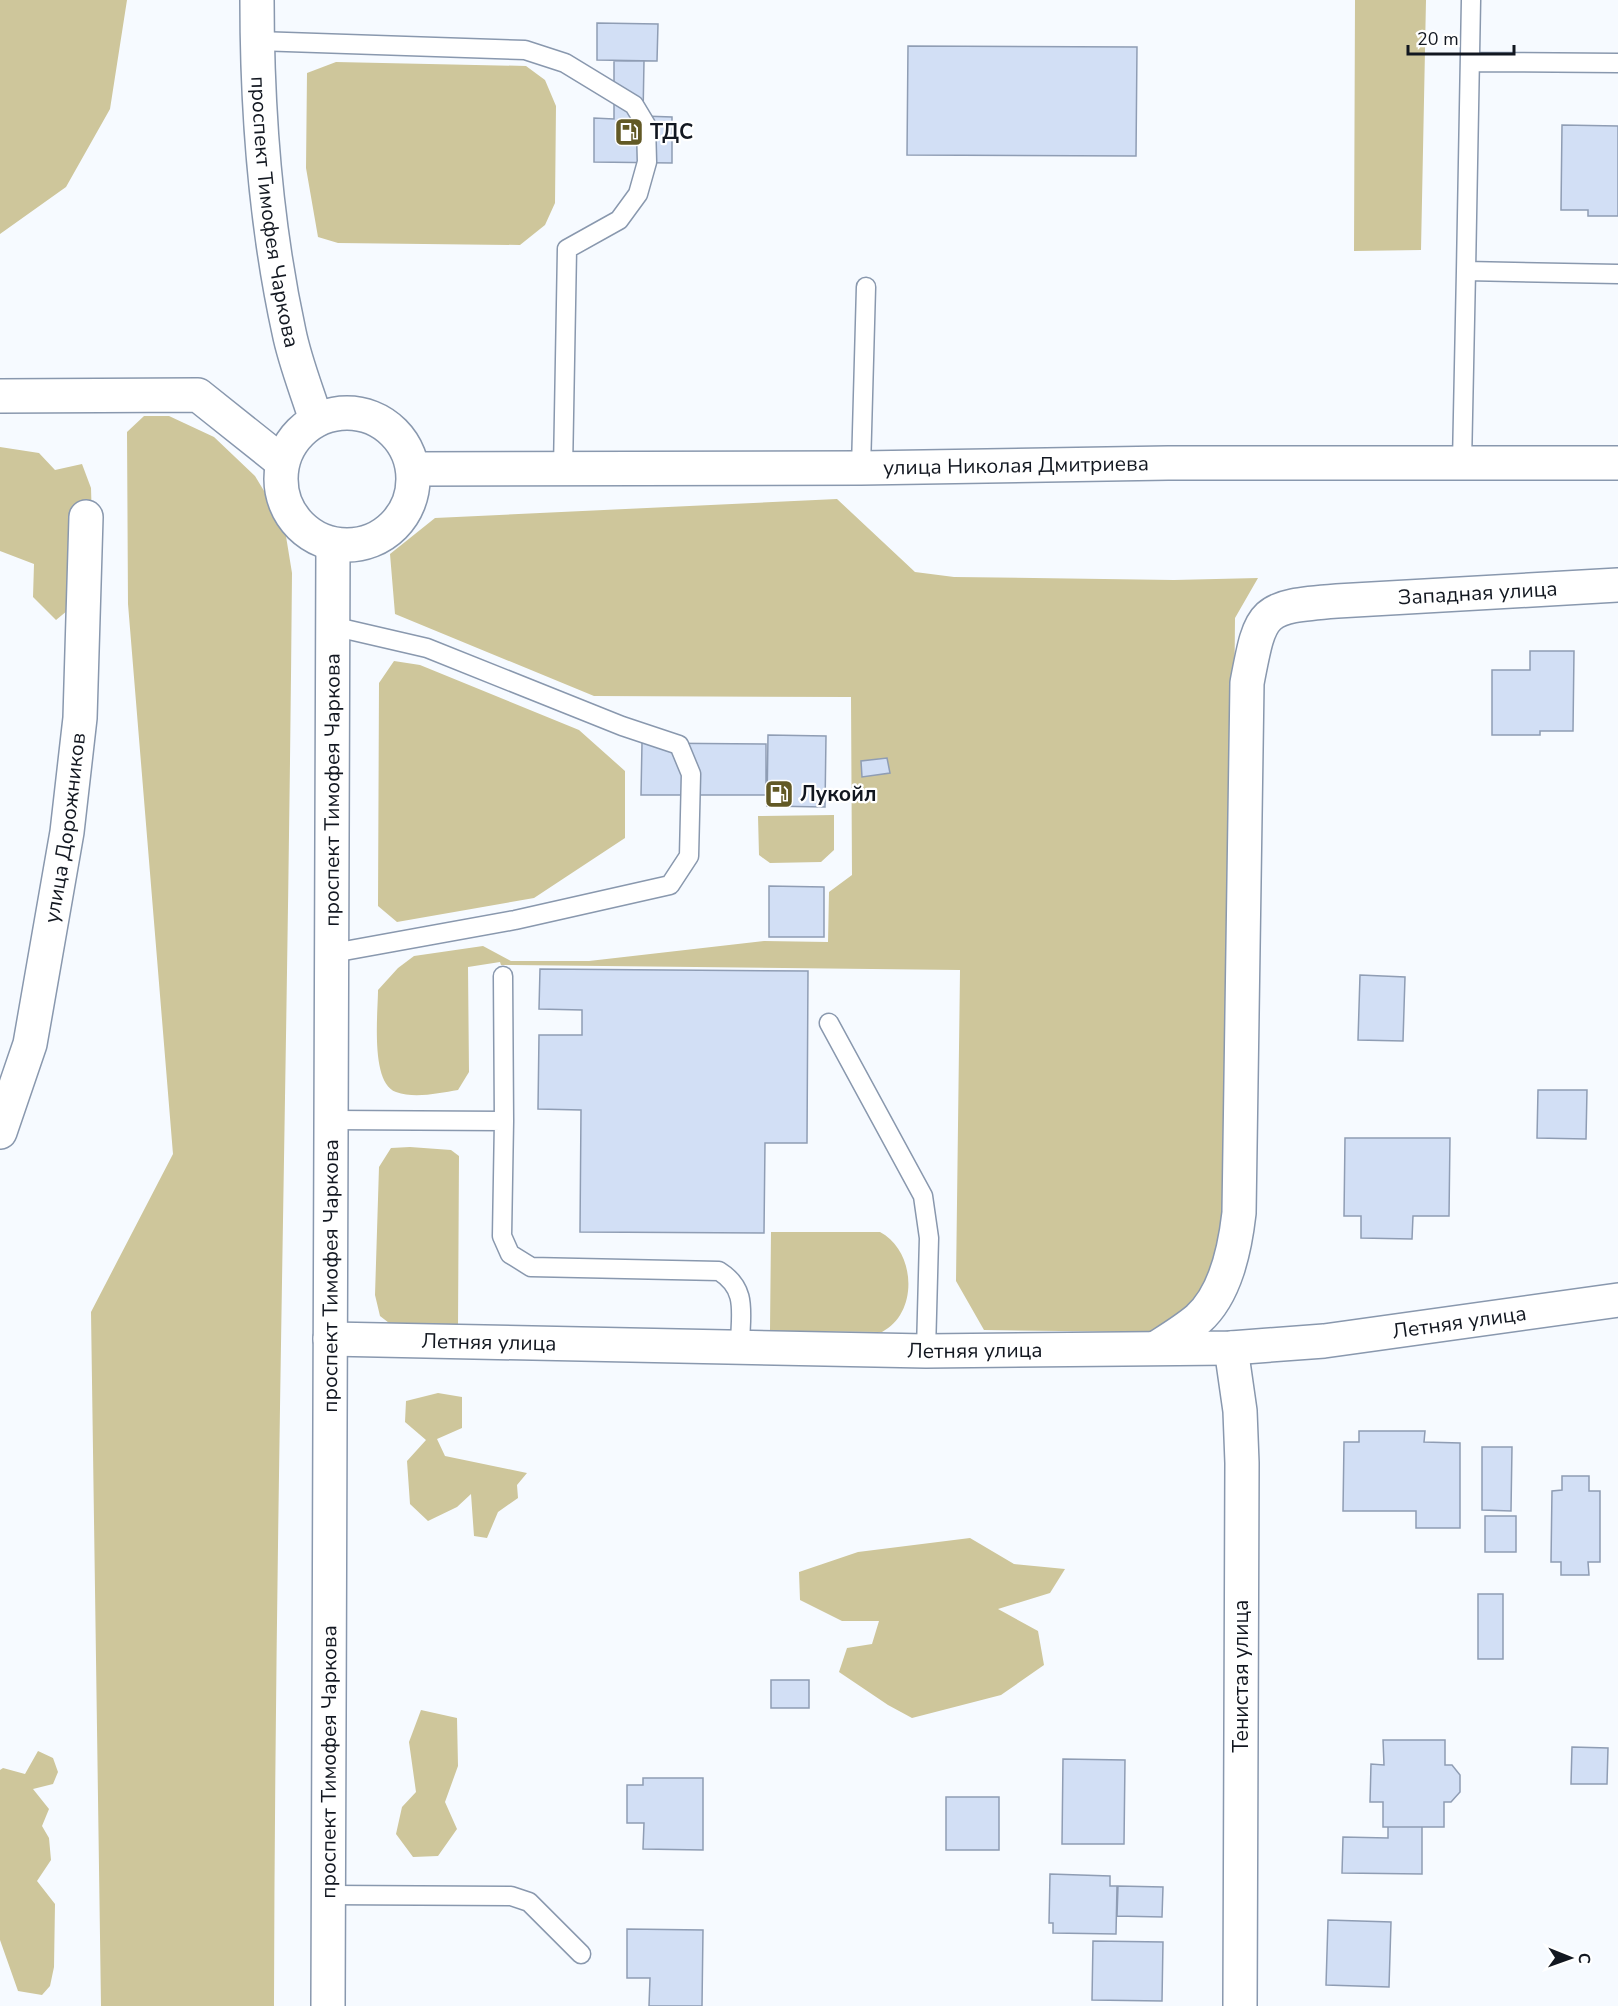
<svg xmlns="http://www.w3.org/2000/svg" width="1618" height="2006" font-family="'Nunito Sans',sans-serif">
<rect width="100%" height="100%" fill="#f6faff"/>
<path fill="#cec69b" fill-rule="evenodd" d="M0 0H127L110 109 66 187 0 234Z
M1355 0H1426L1421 250 1354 251Z
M336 62 526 66 545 80 556 106 555 203 545 225 520 245 338 243 318 237 306 168 307 73Z
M144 416H169L214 437 255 476 284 524 292 573C288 1050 275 1528 274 2006H101L91 1312 173 1154 128 604 127 432Z
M0 447 39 453 55 470 82 464 91 488 92 521 67 558 77 569 79 601 56 620 33 597 34 564 0 551Z
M837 499 915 572 954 577 1174 580 1258 578 1235 618 1231 1066 1226 1195 1217 1258 1194 1305 1153 1332 984 1330 956 1281 960 970 512 965H501L500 962 468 967 469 1072 458 1090C439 1093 415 1099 396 1092 370 1083 378 1013 378 990L398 968 414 956 483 946 511 961H589L764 941 828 942 829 892 852 875 851 697 594 696 395 614 390 554 435 518ZM887 758 889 773 862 776 861 761Z
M394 661 420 665 579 730 625 771V838L534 898 397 922 378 906 379 683Z
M834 815V850L821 862 770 863 759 855 758 816Z
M410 1147 451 1150 459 1156 458 1327 393 1326 380 1316 375 1295 379 1167 391 1148Z
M771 1232H880C916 1251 919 1313 882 1332L770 1331Z
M438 1393 462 1397V1428L437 1439 445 1456 527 1473 517 1485 518 1498 498 1512 487 1538 474 1536 471 1494 457 1507 428 1521 410 1504 407 1461 426 1440 405 1422 406 1401Z
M970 1538 1014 1564 1065 1569 1050 1593 998 1609 1038 1631 1044 1665 1001 1695 912 1718 888 1705 839 1672 847 1648 872 1644 879 1621H842L800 1600 799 1572 858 1552Z
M421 1710 457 1718 458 1766 445 1802 457 1829 438 1856 413 1857 396 1834 402 1807 416 1792 409 1742Z
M38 1751 53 1758 58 1772 53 1784 33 1789 49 1809 42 1826 49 1838 51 1860 37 1881 55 1904 54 1967 50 1986 42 1995 18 1991 0 1940V1770L3 1768 25 1774Z"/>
<path fill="#d2dff5" stroke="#8f9db4" stroke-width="1.5" d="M597 23 658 24 657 61 597 60Z
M908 46 1137 47 1136 156 907 155Z
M614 61H644L643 116 672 117V163L594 162V118L614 119Z
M1562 125 1618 126V216H1588V210H1561Z
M1530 651H1574L1573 731H1540V735H1492V670H1530Z
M768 735 826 736 825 807 767 806Z
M642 743 766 744V795H641Z
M887 758 890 773 862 777 861 761Z
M769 886 824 887V937H769Z
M540 969 808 971 807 1143H765L764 1233 580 1232 581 1110 538 1109 539 1035H582V1010L539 1009Z
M1360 975 1405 977 1403 1041 1358 1040Z
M1538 1090H1587L1586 1139 1537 1138Z
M1345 1138H1450L1449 1216H1413L1412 1239 1361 1238V1216H1344Z
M1359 1431H1425L1424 1442 1460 1443V1528H1416V1511H1343L1344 1442H1359Z
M1482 1447H1512L1511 1511 1482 1510Z
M1562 1476H1589V1491H1600V1562H1588L1589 1575H1561V1562H1551L1552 1491 1562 1490Z
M1485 1516H1516V1552H1485Z
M1478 1594H1503V1659H1478Z
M771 1680H809V1708H771Z
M1383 1740H1445V1765H1452L1460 1775V1792L1451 1802H1444V1827H1383V1802H1370L1371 1764 1384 1765Z
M1572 1747 1608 1748 1607 1784H1571Z
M1063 1759 1125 1760 1124 1844H1062Z
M643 1778H703V1850L643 1849 644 1823H627V1785H643Z
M946 1797H999V1850H946Z
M1388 1827H1422V1874L1342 1873 1343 1837 1388 1838Z
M1050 1874 1110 1876V1886H1117L1116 1934 1053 1933V1923H1049Z
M1118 1886 1163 1887 1162 1917 1117 1916Z
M1328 1920 1391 1922 1389 1987 1326 1985Z
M627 1929 703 1930 702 2006H649L650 1978H627Z
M1093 1941 1163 1942 1162 2001 1092 2000Z"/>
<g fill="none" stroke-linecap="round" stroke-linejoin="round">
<g stroke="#8998ae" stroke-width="21">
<path id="lane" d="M1471 0 1466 271 1618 274
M257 41 525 50 565 63 634 105 646 125 647 162 638 194 619 220 567 249 563 470
M1471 62 1618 63
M1462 463 1466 271
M861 468 866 287
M332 626 427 648 622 726 679 745 691 774 689 856 670 885 515 920 333 953
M503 976 504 1121
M829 1023 923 1196 929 1238 926 1351
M331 1120 504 1121 502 1236 510 1254 531 1267 719 1271C749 1290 740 1314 740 1347
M328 1895 511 1896 529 1902 581 1954"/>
</g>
<g stroke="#8998ae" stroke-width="36">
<g id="street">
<path id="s1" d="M0 1132 30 1044 67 832 80 718 86 517"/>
<path id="s2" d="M330 1339 926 1351 1231 1348 1324 1341 1618 1300"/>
<path id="s3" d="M1156 1348C1170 1339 1185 1330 1198 1319 1226 1294 1235 1248 1239 1213L1247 683C1261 609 1261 607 1337 601L1618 585"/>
<path d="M1231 1348 1240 1411 1242 1463 1240 2006"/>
</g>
</g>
<g stroke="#8998ae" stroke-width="36">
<g id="secondary">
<path id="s4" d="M257 0C257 112 265 222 289 332 295 362 307 391 316 420"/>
<path d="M0 396 198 395 282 462"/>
<circle cx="347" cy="479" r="66"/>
<path id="s5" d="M413 469 861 468 1168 463H1618"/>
<path id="s6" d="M328 2006 333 545"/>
</g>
</g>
<use href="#lane" stroke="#fff" stroke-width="18"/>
<use href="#street" stroke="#fff" stroke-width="33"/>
<use href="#secondary" stroke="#fff" stroke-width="33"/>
</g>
<defs>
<g id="fuel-square" transform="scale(1.5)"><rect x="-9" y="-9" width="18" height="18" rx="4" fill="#625925" stroke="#fff"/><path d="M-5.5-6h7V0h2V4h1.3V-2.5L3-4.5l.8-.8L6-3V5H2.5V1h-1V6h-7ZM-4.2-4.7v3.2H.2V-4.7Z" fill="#fff"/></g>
</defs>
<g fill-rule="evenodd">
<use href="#fuel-square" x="629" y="132"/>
<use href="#fuel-square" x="779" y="794"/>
</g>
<g text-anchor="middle" stroke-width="4.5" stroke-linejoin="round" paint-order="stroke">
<g font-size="21" font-weight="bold" fill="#121720" stroke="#fff" text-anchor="start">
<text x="650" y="139">ТДС</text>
<text x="800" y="801">Лукойл</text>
</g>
<g font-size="21" fill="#121720" stroke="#fff">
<text dy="7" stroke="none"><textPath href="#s4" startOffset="213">проспект Тимофея Чаркова</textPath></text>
<text dy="7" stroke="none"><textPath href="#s5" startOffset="603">улица Николая Дмитриева</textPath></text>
<text dy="7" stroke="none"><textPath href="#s3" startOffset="980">Западная улица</textPath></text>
<text dy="7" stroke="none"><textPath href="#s6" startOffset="1216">проспект Тимофея Чаркова</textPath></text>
<text dy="7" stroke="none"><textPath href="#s1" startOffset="312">улица Дорожников</textPath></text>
<text dy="7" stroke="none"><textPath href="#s6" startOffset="730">проспект Тимофея Чаркова</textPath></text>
<text dy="7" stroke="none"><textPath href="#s2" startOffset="1131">Летняя улица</textPath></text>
<text dy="7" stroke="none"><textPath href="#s2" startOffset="159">Летняя улица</textPath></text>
<text dy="7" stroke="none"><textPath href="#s2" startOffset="645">Летняя улица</textPath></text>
<text transform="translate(1241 1676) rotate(-90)" y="7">Тенистая улица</text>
<text dy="7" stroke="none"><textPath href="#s6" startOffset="244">проспект Тимофея Чаркова</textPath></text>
</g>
</g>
<g transform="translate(1570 1958) rotate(91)" stroke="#ffffff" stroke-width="4.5" paint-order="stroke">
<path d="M0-4.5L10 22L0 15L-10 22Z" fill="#121720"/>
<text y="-9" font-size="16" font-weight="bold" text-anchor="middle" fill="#121720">С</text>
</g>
<path d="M1408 45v9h106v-9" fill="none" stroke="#121720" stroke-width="3"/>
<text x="1417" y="45" font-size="18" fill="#121720" stroke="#ffffff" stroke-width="4.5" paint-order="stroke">20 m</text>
</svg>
